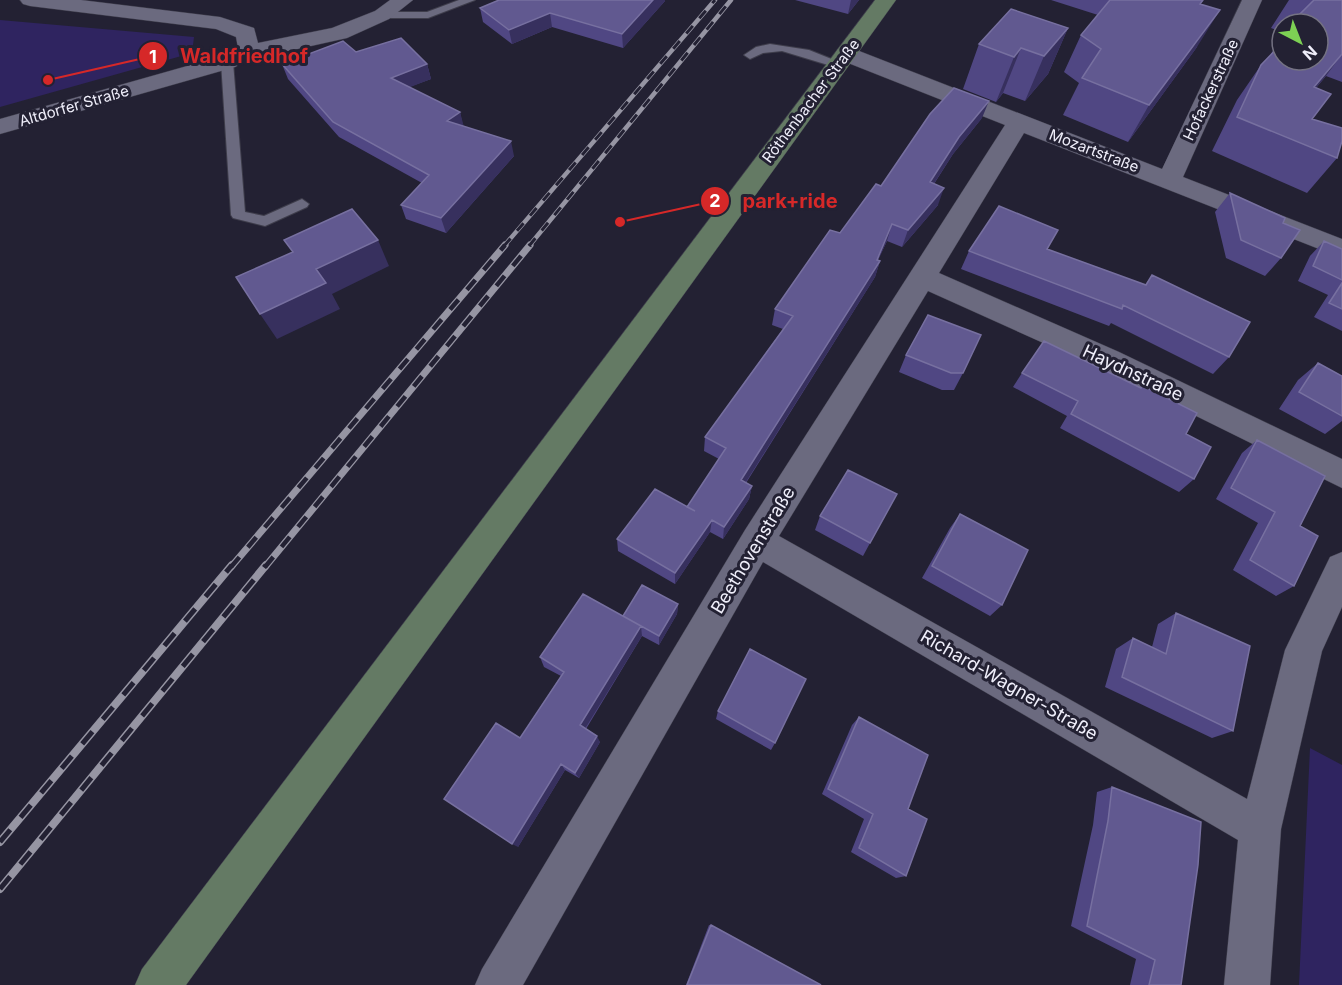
<svg xmlns="http://www.w3.org/2000/svg" width="1342" height="985" font-family="Inter,sans-serif">
<rect width="100%" height="100%" fill="#232133"/>
<path fill="#2f2460" d="M0 20 194 37 192 53 0 107Z
M1310 748 1342 765V985H1299Z"/>
<g fill="none" stroke-linecap="round" stroke-linejoin="round">
<g stroke="#3e3d4b" stroke-width="2">
<path id="service" d="M459 0H475L428 18H382L376 15 382 12H427Z
M770 44 809 50 844 64 838 68 782 51 763 53 750 59 744 55 756 47Z
M227 58 233 62 245 212 264 216 302 199 309 204 307 207 265 226 233 218 231 215 221 62Z"/>
</g>
<g stroke="#3e3d4b" stroke-width="1">
<path id="minor" d="M20 0H81L220 17 254 28 258 43 332 28 375 11 390 0H413L389 19 347 38 284 52 254 57 235 67 0 134V119L219 57 238 48 236 37 216 29 30 6 23 4Z
M1242 0H1262L1183 177 1342 239V258L1024 133 939 273 1119 352 1342 459V488L1099 368 928 291 779 536 1247 799 1285 650 1330 557 1342 552V607L1322 651 1281 829 1270 985H1224L1238 840 763 562 523 985H475L482 969 745 530 1005 125 838 59 835 54 838 49 846 47 854 49 1162 169Z"/>
</g>
<g stroke="#3e3d4b" stroke-width="1">
<path id="secondary" d="M875 0H896L186 985H135L142 969Z"/>
</g>
<use href="#service" fill="#6b6a7f" fill-rule="evenodd"/>
<use href="#minor" fill="#6b6a7f" fill-rule="evenodd"/>
<use href="#secondary" fill="#647a64" fill-rule="evenodd"/>
<g stroke="#9695a3" stroke-width="4.5">
<path id="rail-far2" d="M504 246 715 0
M529 246 731 0"/>
</g>
<g stroke="#9695a3" stroke-width="7">
<path id="rail-far1" d="M231 567 505 245
M265 567 530 245"/>
</g>
<g stroke="#9695a3" stroke-width="8">
<path id="rail" d="M0 842 232 565
M0 889 266 565"/>
</g>
<use href="#rail-far2" stroke="#232133" stroke-width="3" stroke-dasharray="10" stroke-linecap="butt"/>
<use href="#rail-far1" stroke="#232133" stroke-width="4.5" stroke-dasharray="13" stroke-linecap="butt"/>
<use href="#rail" stroke="#232133" stroke-width="5" stroke-dasharray="16" stroke-linecap="butt"/>
</g>
<path fill="#504783" d="M795 0H859L848 14Z
M1051 0H1203L1201 4 1197 47 1128 142 1063 115 1079 83 1064 72 1081 35 1098 15Z
M1289 0H1342V82L1326 76 1316 88 1312 119 1337 158 1307 193 1212 151 1237 100 1261 65 1272 54H1271L1282 37V60L1318 24H1282V32L1271 28Z
M665 1 623 48 552 27 512 44 483 22 480 8Z
M1068 28 1048 74 1025 101 1003 93 996 102 963 89 979 44Z
M356 52 427 64 431 79 409 87 460 112 463 127 514 156 446 233 406 219 401 205 422 183 339 137 288 79 282 64Z
M982 118 953 154 934 184 938 205 902 247 887 241 878 260 880 261 875 277 746 483 752 486 749 499 723 539 710 532 675 584 618 551 617 539 687 507 719 459 704 451 705 437 783 329 772 325 775 309 881 186Z
M1230 193 1283 223 1281 258 1265 276 1226 258 1215 212Z
M1324 241 1342 249V331L1314 317 1328 295 1298 281 1310 256Z
M969 251 1145 285 1152 275 1229 357 1213 374 1111 323 1109 326 961 269Z
M906 355 963 373 954 390H942L899 372Z
M1318 363 1342 376V421L1325 434 1279 409 1298 380Z
M1022 373 1186 434 1194 479 1179 492 1060 428 1067 416 1013 387Z
M1257 440 1300 526 1294 586 1276 596 1233 570 1258 523 1216 499 1242 453Z
M889 508 863 556 815 530 820 516Z
M960 514 1002 605 990 616 922 578 950 528Z
M678 604 677 614 659 645 642 636 586 729 600 742 579 778 565 770 518 847 520 738 561 676 544 667 540 657 623 616Z
M1176 613 1233 731 1212 738 1105 687 1116 649 1133 638 1152 647 1158 624Z
M718 711 775 743 771 750 716 719Z
M859 717 908 809 906 876 896 878 851 852 864 819 822 794 852 725Z
M1112 787 1181 985H1130L1136 959 1071 926 1093 825 1097 792Z
M709 925H711L821 985H686Z"/>
<path fill="#37305e" d="M653 0H665V1L623 48 622 34Z
M851 0H859L848 14Z
M1220 10 1197 47 1128 142 1149 105Z
M550 13 552 27 512 44 509 30Z
M1068 28 1048 74 1025 101 1044 56Z
M1021 48 1003 93 996 102 1014 57Z
M1342 54 1326 76 1287 122 1314 87Z
M427 64 431 79 395 93 391 78Z
M989 101 982 118 953 154 924 199 930 182 959 137Z
M460 112 464 127 447 121Z
M511 141 514 156 446 233 441 218Z
M944 188 938 205 902 247 908 230Z
M892 224 887 241 873 271 880 261 875 277 739 493 741 480 877 260Z
M378 240 389 266 332 294 340 309 277 339 260 314 316 269Z
M752 486 749 499 723 539 724 527Z
M712 520 710 532 675 584V573Z
M678 604 677 614 659 645V636Z
M641 626 642 636 583 732 580 725Z
M597 736 600 742 579 778 575 773Z
M561 764 565 770 518 847 512 844Z"/>
<path fill="#615990" stroke="#7770a0" stroke-width="1.5" d="M499 0H653L622 34 550 13 509 30 480 8Z
M1110 0H1203L1200 4 1220 10 1149 105 1082 78 1101 49 1081 35Z
M1314 0H1342V54L1314 87 1331 94 1312 119 1342 128V141L1337 158 1237 117 1261 65 1282 43V60H1318V24H1299L1302 21 1295 19Z
M1011 9 1068 28 1044 56 1021 48 1014 57 979 44Z
M401 38 427 64 391 78 460 112 447 121 511 141 441 218 401 205 429 175 333 122 282 64 343 41 356 52Z
M954 88 989 101 959 137 930 182 944 188 908 230 892 224 877 260 880 261 741 480 752 486 724 527 712 520 675 573 617 539 655 489 695 511 687 507 726 448 705 437 793 316 775 309 830 230 840 233 876 184 881 186 930 114Z
M1230 193 1285 218 1283 223 1300 230 1281 258 1241 240Z
M999 206 1058 230 1047 249 1146 285 1152 275 1250 322 1229 357 1123 305 1122 309 969 251Z
M352 209 378 240 316 269 326 283 260 314 236 277 293 252 284 240Z
M1324 241 1342 249V280L1313 266Z
M1342 283V309L1329 303Z
M928 315 981 335 963 373H951L906 355Z
M1044 341 1141 388 1143 386 1197 413 1186 434 1211 447 1194 479 1071 414 1078 401 1022 373Z
M1318 363 1342 376V416L1299 392Z
M1257 440 1325 476 1300 526 1318 536 1294 586 1250 560 1275 512 1231 488Z
M848 470 897 494 870 543 820 516Z
M960 514 1028 550 1002 605 932 566Z
M642 585 678 604 659 636 623 616Z
M583 594 641 626 580 725 597 736 575 773 561 764 512 844 444 799 496 723 520 738 564 672 540 657Z
M1176 613 1250 646 1233 731 1122 677 1133 638 1166 654Z
M750 649 806 679 775 743 718 711Z
M859 717 928 755 908 809 927 819 906 876 859 848 873 814 828 789Z
M1112 787 1201 822 1198 865 1181 985H1149L1155 960 1087 926 1108 821Z
M711 925 821 985H687Z"/>
<g text-anchor="middle" stroke-width="6" stroke-linejoin="round" paint-order="stroke">
<g font-size="15" fill="#efeefa" stroke="#232133">
<text transform="translate(1211 90) rotate(-65)" y="5">Hofackerstraße</text>
<text transform="translate(811 101) rotate(-53)" y="5">Röthenbacher Straße</text>
<text transform="translate(74 106) rotate(-16)" y="5">Altdorfer Straße</text>
<text transform="translate(1094 151) rotate(21)" y="5">Mozartstraße</text>
</g>
<g font-size="18" fill="#efeefa" stroke="#232133">
<text transform="translate(1133 373) rotate(25)" y="6">Haydnstraße</text>
<text transform="translate(753 550) rotate(-59)" y="6">Beethovenstraße</text>
<text transform="translate(1009 685) rotate(30)" y="6">Richard-Wagner-Straße</text>
</g>
</g>
<path fill="none" stroke="#d62828" stroke-width="2" d="M48 80L153 56M620 222L715 201"/>
<g fill="#d62828" stroke="#232133" stroke-width="2">
<circle cx="48" cy="80" r="6"/>
<circle cx="620" cy="222" r="6"/>
<circle cx="153" cy="56" r="15"/>
<circle cx="715" cy="201" r="15"/>
</g>
<g font-size="18" text-anchor="middle" font-weight="bold" fill="#fff">
<text x="153" y="63">1</text>
<text x="715" y="207">2</text>
</g>
<g font-size="20" text-anchor="middle" font-weight="bold" fill="#d62828" stroke="#232133" stroke-width="6" stroke-linejoin="round" paint-order="stroke">
<text x="244" y="63">Waldfriedhof</text>
<text x="790" y="208">park+ride</text>
</g>
<g transform="translate(1300 42) rotate(138)"><circle r="28" fill="#232133" stroke="#757383" stroke-width="1.5"/>
<path d="M0-4.5L10 22L0 15L-10 22Z" fill="#7dd154"/>
<text y="-9" font-size="16" font-weight="bold" text-anchor="middle" fill="#efeefa">N</text>
</g>
</svg>
